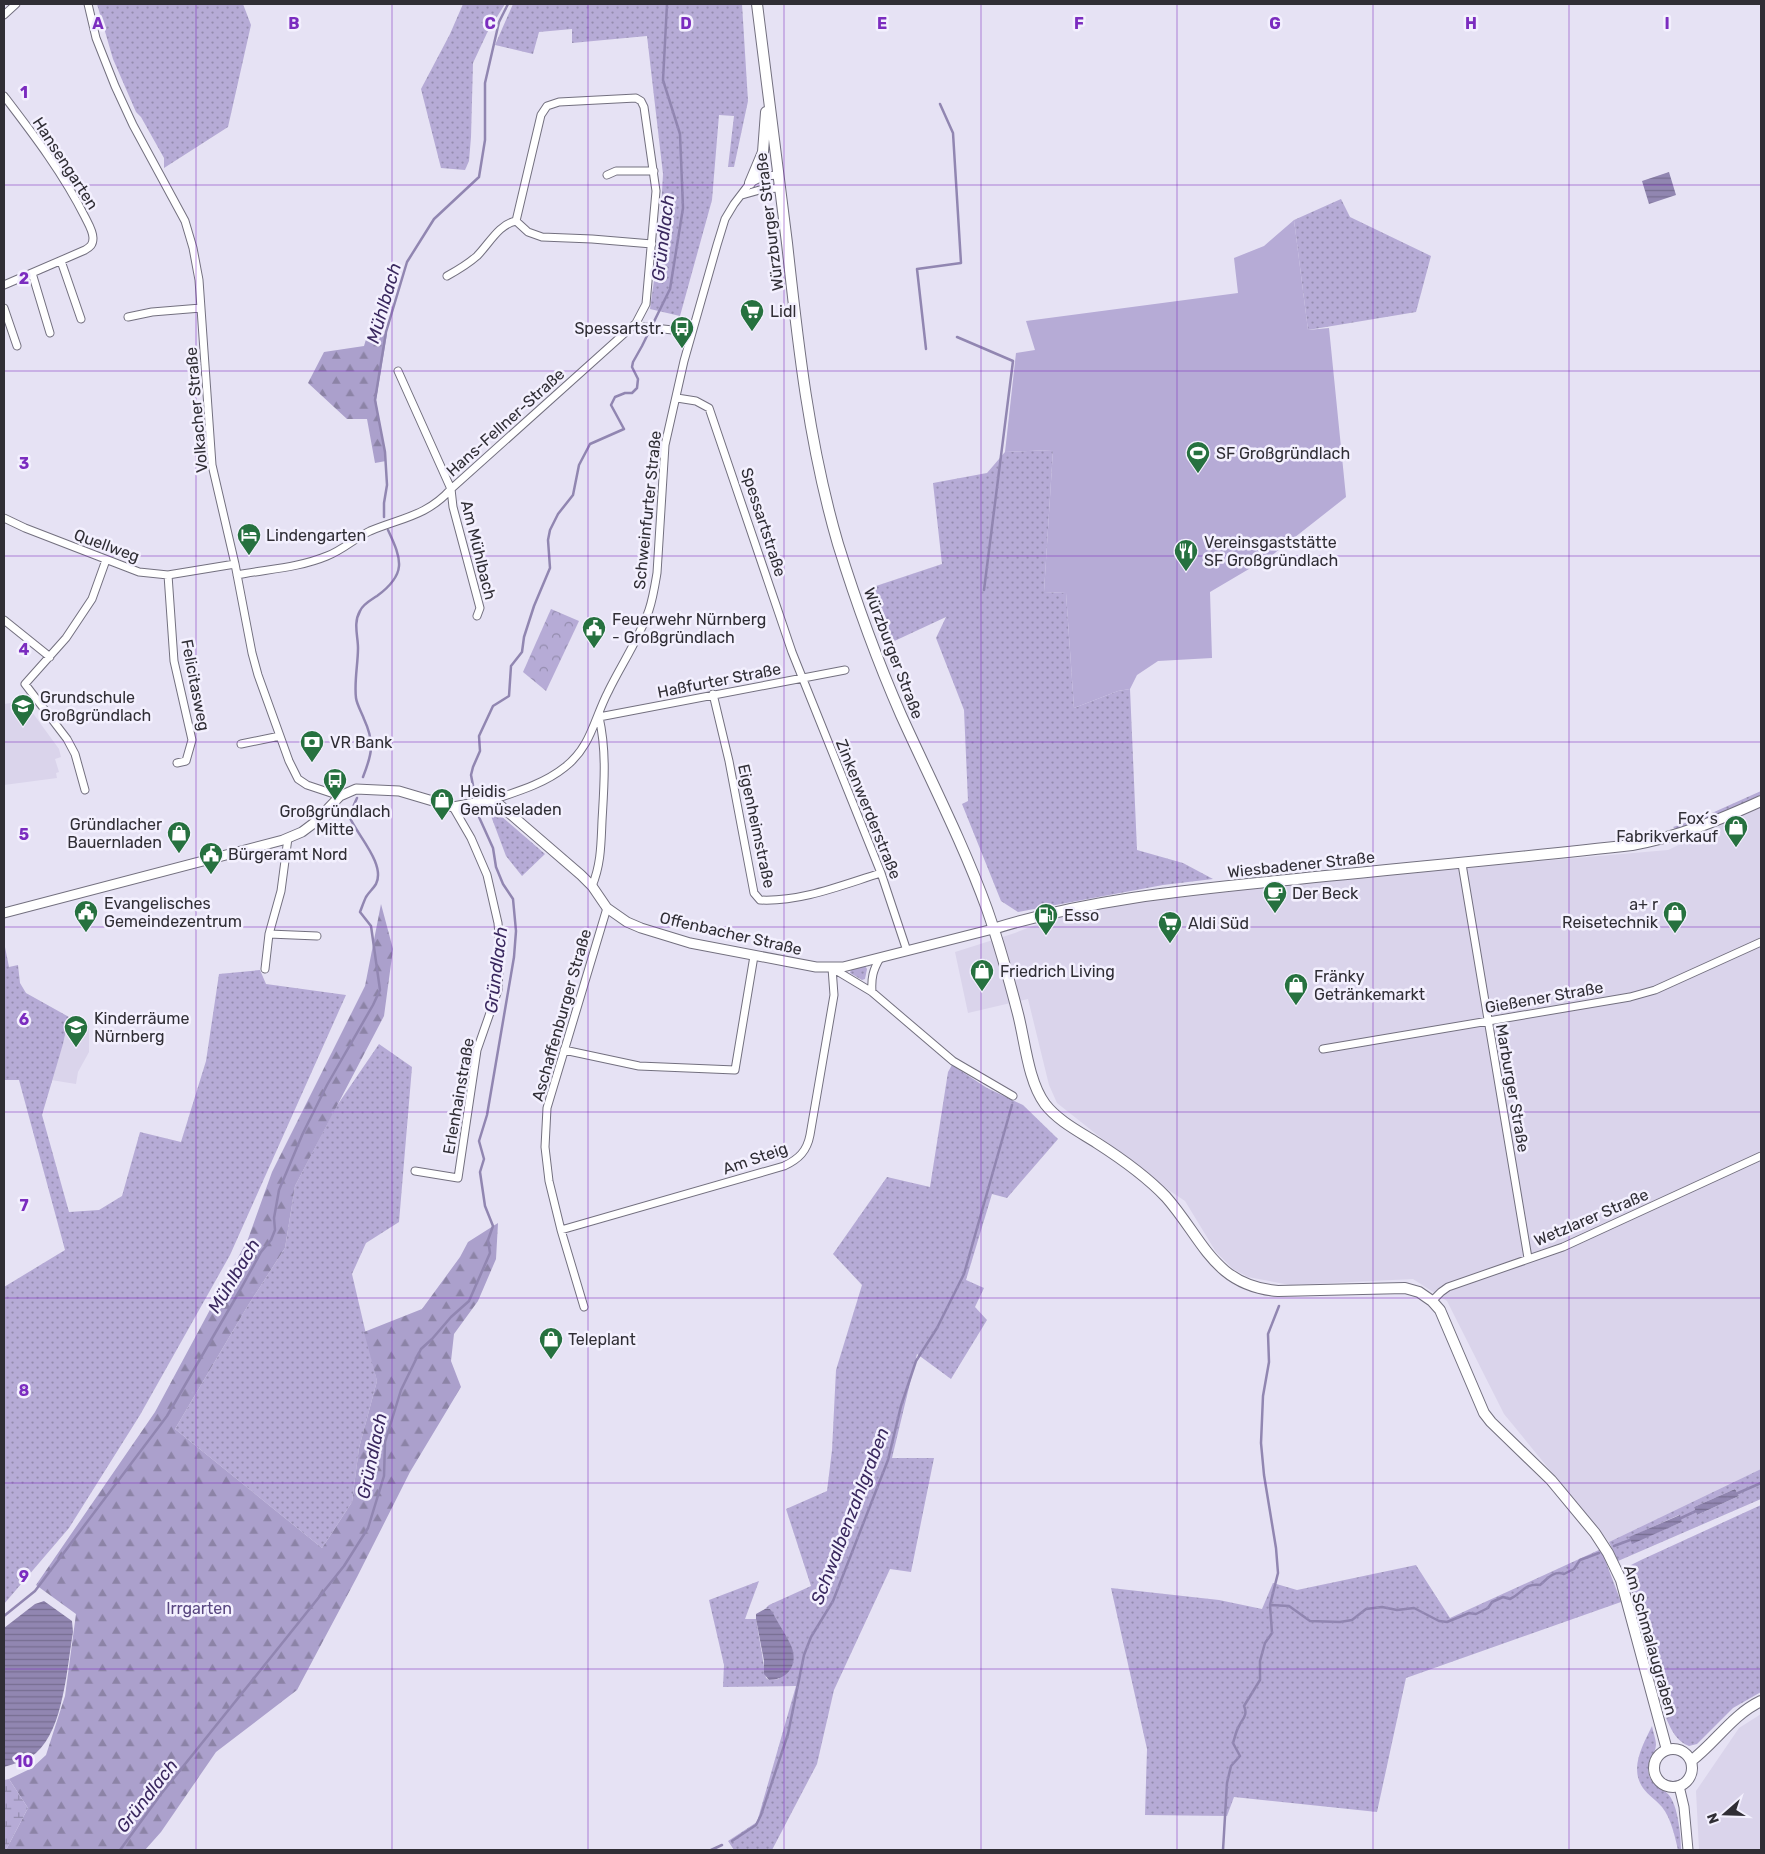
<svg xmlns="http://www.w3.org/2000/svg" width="1765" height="1854" font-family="Rubik,sans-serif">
<defs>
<pattern id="grass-dots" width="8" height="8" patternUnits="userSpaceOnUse" patternTransform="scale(1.25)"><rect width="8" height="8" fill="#b6abd6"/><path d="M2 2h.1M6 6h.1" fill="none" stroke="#948cae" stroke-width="1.8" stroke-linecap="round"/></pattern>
<pattern id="forest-firs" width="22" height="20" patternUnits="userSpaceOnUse" patternTransform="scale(1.25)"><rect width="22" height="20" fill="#aba0cc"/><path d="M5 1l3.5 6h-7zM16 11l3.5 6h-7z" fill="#8c83a6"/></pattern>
<pattern id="wetland-marsh" width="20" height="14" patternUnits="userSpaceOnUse" patternTransform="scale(1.25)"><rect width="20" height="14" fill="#b6abd6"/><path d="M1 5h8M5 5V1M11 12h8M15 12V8" fill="none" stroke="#948cae"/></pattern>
<pattern id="park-crowns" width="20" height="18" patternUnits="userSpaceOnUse" patternTransform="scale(1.25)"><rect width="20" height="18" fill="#b6abd6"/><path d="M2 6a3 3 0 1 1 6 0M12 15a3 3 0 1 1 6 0" fill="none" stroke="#948cae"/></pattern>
<pattern id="water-rules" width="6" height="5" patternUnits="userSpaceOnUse" patternTransform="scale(1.25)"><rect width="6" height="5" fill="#9186b1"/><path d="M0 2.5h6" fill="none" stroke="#776e91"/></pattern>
</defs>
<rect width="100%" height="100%" fill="#e6e2f4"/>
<path fill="#dad4eb" d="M24 701 59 749 61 757 55 759 59 772 56 773 57 778 4 785V704Z
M1761 806V1469L1609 1542 1504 1414 1447 1301 1413 1279 1290 1285 1248 1277 1233 1269 1216 1252 1185 1201 1158 1183 1057 1103 1049 1085 1028 999 968 1013 955 952 1015 933 1053 918 1166 896 1323 880 1668 850Z
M69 1017 89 1024V1052L78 1072 76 1084 51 1080 63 1044Z
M1761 1714V1850H1699L1696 1791 1739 1728Z"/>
<path fill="url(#grass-dots)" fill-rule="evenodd" d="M97 4H243L251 25 228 127 164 168V158L141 117 136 112 113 59Z
M463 4H505L487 33 473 63 471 137 469 161 465 170 441 168 421 89 450 34Z
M513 4H742L748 101 734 167H728L734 116 719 115 712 200 680 316 650 309 659 245 663 174 647 36 572 43V29L539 32 533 54 495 45Z
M1341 199 1350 217 1431 256 1416 312 1308 330 1294 220Z
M1053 450 1044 592 1066 593 1074 708 1118 691 1130 689 1137 850 1183 863 1213 879 1163 885 1018 912 1001 901 962 804 968 801 964 710 936 638 946 617 888 644 867 589 942 564 933 483 987 473 1005 452Z
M1761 791V795L1708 819 1676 830 1673 827 1703 817Z
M493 809 545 854 522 876 506 856 491 816Z
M4 942 9 967 18 965 20 983 26 993 69 1017 63 1044 42 1115 69 1212 99 1210 122 1196 140 1132 181 1142 206 1061 219 974 260 970 266 984 346 995 230 1255 140 1415 69 1528 4 1604V1287L65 1250 19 1080H4Z
M865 966 867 969 865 979 862 980 850 973 851 969Z
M379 1044 412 1067 399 1222 366 1243 352 1274 377 1381 359 1448 352 1502 322 1548 175 1429 247 1307 285 1248 295 1186 336 1107Z
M952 1065 987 1088 1023 1105 1058 1139 1007 1198 992 1194 966 1280 984 1288 975 1307 987 1320 951 1379 917 1354 892 1458H934L911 1572 890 1569 834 1690 817 1764 772 1850H734L728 1841 757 1822 796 1686 723 1687 724 1665 709 1600 759 1581 745 1619H756L766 1678 769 1680 779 1679 783 1634 770 1609H765L769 1605 811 1586 786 1509 827 1491 832 1450 836 1370 862 1285 833 1254 887 1177 930 1187 948 1072Z
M1761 1469V1499L1618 1561 1609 1542ZM1735 1489 1739 1496 1697 1515 1694 1507ZM1679 1515 1682 1522 1632 1543 1630 1537Z
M1761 1505V1692L1733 1708 1697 1744 1689 1746C1676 1741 1672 1731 1666 1718L1626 1572 1629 1566 1641 1560Z
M1601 1549 1621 1602 1406 1678 1377 1812 1234 1797 1227 1816 1145 1815 1147 1749 1111 1588 1219 1600 1262 1609 1273 1583 1297 1590 1416 1565 1450 1618Z
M1652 1726C1653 1732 1656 1739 1656 1745 1655 1756 1646 1763 1649 1775 1652 1785 1661 1787 1668 1794 1678 1804 1681 1836 1681 1850H1678C1675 1837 1671 1818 1662 1807 1656 1800 1648 1795 1643 1788 1629 1768 1643 1745 1652 1726Z"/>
<path fill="url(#forest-firs)" d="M387 334 376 400 386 461 375 463 367 419H347L308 383 324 352 364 346 367 336Z
M381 904 393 949 384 1016 295 1186 285 1248 247 1307 175 1429 322 1548 352 1502 359 1448 377 1381 364 1332 422 1309 460 1257 468 1242 498 1223 496 1259 478 1301 454 1334 451 1361 461 1387 410 1472 357 1577 297 1690 216 1752 161 1832 145 1850H6L28 1808 9 1779 32 1768 46 1755 65 1696 76 1614 36 1585 155 1412 248 1239 272 1172 365 986Z"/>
<path fill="url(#wetland-marsh)" d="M9 1779 28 1808 6 1850H4V1780Z"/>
<path fill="url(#park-crowns)" d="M551 609 579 621 546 691 523 672Z"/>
<path fill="#b6abd6" d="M1294 220 1308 330 1329 328 1346 497 1271 556 1210 592 1212 658 1158 661 1137 675 1130 689 1118 691 1074 708 1066 593 1044 592 1053 450 1005 452 1016 353 1035 350 1026 321 1238 293 1234 258 1264 246Z"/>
<path fill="url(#water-rules)" d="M1669 172 1676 195 1649 204 1642 181Z
M1735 1489 1739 1496 1697 1515 1694 1507Z
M1680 1515 1682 1522 1632 1544 1629 1537Z
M44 1601 72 1621 73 1632C67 1666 64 1729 36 1753 28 1760 14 1764 4 1767V1628L35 1604Z
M765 1609H770L773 1613C778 1624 788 1637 792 1648 798 1666 787 1680 769 1680L764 1674V1661L756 1619V1614Z"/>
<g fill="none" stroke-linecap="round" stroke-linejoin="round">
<path stroke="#9186b1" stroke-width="2.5" d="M957 337 1013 361 984 590
M926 349 917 269 961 263 953 133 940 104
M384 517V503L387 485 385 452 375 400 386 332 407 262 434 219 479 177 485 140V83L499 22 508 4
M363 777C372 754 375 743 364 719 362 713 357 705 356 698 354 682 358 664 358 648 358 636 353 623 360 611 363 604 371 600 377 596 407 574 402 560 388 530
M476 801 471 775 473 767 480 751 479 736 493 706 509 696 511 666 522 652 524 637 534 606 550 568 548 540 550 530 558 514 573 495 579 465 590 444 624 429 611 405 615 397 625 393H632L637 388 638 379 632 367 633 362 642 346 670 289 683 208 680 134 663 80 667 4
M1738 1493 1761 1483
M1681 1518 1696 1511
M1614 1546 1630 1540
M1270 1605 1289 1606 1310 1621 1340 1622 1352 1620 1366 1609 1382 1607 1397 1610 1414 1608 1439 1621 1447 1622 1469 1613 1476 1614 1488 1608 1492 1602 1503 1597 1510 1599C1523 1593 1524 1583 1540 1585 1547 1579 1554 1570 1564 1574L1574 1569 1580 1560 1599 1553
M4 1616 35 1591 167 1416 239 1292 261 1252 271 1240 275 1230 274 1218 279 1190 303 1133 327 1085 373 1005 380 990 371 926 360 912C362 907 364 901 366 897 369 892 373 889 376 884 386 864 357 835 349 816L357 798
M732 1841 756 1825 761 1815 788 1734 804 1655 811 1637 833 1601 888 1460 901 1406 916 1361 937 1328 964 1274 1012 1105
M120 1850 161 1794 344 1566 368 1528 384 1476 385 1442 401 1390 421 1349 432 1339 451 1317 469 1301 490 1253 488 1240 493 1226 485 1206 480 1172 484 1159 479 1141 487 1115 514 957 516 931 513 899 503 884 496 867 493 848 479 817 477 806
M711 1850 722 1845
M1223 1850 1227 1783 1231 1766 1240 1756 1233 1743C1235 1737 1236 1731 1239 1726 1243 1718 1248 1715 1244 1706L1260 1680V1661L1265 1643 1272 1633 1270 1605 1278 1573 1276 1548 1264 1475 1261 1443 1263 1396 1269 1362 1268 1334 1279 1306"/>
<g stroke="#73707f" stroke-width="9">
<path id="minor" d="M88 4 96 38 115 86 133 125 185 221 193 248 199 280 212 465 235 564 252 653 258 675 289 761 298 779 307 785 340 796
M4 15 16 4
M4 96C33 134 63 173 85 217 88 223 93 231 93 238 93 245 90 247 85 250L4 285
M607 175 616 171H654
M742 195 763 189 780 188
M516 221 528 232 542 237 592 239 652 244
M61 261 81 319
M32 273 50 333
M447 276C458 270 468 264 477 256 489 244 499 224 516 221
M4 308 17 346
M128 317 152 312 201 308
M636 323 644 327 692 332
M398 371 451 489 453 507 480 608 477 616
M677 398 696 401 709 408 792 652 881 873 907 951
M4 518 25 528 139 572 168 575 235 564
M168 575 174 661 192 740 186 761 177 763
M237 575C268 569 298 568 327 556 343 550 355 538 370 531 401 518 427 516 451 489L636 323 646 304 656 191 644 107 641 101 636 98 559 102 547 106 541 115 516 221
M4 620 50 657
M713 694 729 761 754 893 760 900C801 902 842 885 881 873
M241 744 280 736
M85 790 75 754 67 739 25 684 66 638 92 599 106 560
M492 800C516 792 544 784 565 767 591 747 594 719 608 692 621 665 639 639 649 610 653 598 655 585 657 573L665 445 684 361 717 245 725 219 734 204 750 183 764 176 779 175
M1462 864 1528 1258
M592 886C601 865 601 844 602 821 604 786 607 752 599 717L845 670
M269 934 317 936
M832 968 872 992 953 1061 1013 1096
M265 969 269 934 281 891 288 838
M872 992C871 978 873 970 880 958
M1323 1049 1630 997 1655 990 1761 942
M564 1050 639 1066 735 1070 754 956
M415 1171 458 1178 477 1050 498 990 500 948 498 923 487 875 471 838 453 807
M561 1230 784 1166C799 1159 807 1151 810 1135L834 995 832 968
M1432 1301 1441 1292 1448 1287 1563 1247 1761 1156
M584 1307 561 1230 549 1181 545 1147 547 1108 607 908"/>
</g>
<g stroke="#73707f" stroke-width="11">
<path id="tertiary" d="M4 913 283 840 302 832 314 823 340 796 356 789 399 791 453 807 492 800 501 806 581 875 592 886 607 908 627 922 641 928 690 943 816 967H843L993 929
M1679 1786 1684 1807 1688 1850"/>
</g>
<g stroke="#73707f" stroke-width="12">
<path id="secondary" d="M757 4C767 83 777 163 787 243 798 345 809 445 838 544 856 602 877 660 901 715 930 779 963 843 987 909 999 943 1009 979 1018 1014 1025 1041 1028 1081 1045 1104 1058 1121 1080 1132 1097 1143 1122 1159 1146 1176 1166 1197 1203 1239 1214 1286 1278 1291L1405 1288 1419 1292 1432 1301 1440 1310 1484 1413 1491 1422 1551 1480 1595 1533 1608 1553 1621 1580 1667 1750
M750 183 763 152 766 112
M993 929C1089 899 1188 890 1287 880 1402 868 1517 858 1632 845 1678 837 1719 820 1761 801
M1654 1768a19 19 0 1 1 38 0a19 19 0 1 1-38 0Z
M1691 1761C1716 1742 1732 1715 1761 1701"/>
</g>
<use href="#minor" stroke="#fff" stroke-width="7"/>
<use href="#tertiary" stroke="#fff" stroke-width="9"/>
<use href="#secondary" stroke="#fff" stroke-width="10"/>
</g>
<path fill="none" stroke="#7b2cbf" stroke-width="1" stroke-opacity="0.55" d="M196 4V1850M392 4V1850M588 4V1850M784 4V1850M981 4V1850M1177 4V1850M1373 4V1850M1569 4V1850M4 185H1761M4 371H1761M4 556H1761M4 742H1761M4 927H1761M4 1112H1761M4 1298H1761M4 1483H1761M4 1669H1761"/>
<defs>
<g id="supermarket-pin" transform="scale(1.25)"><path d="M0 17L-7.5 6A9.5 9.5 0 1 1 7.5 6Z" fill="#26713f" stroke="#f3f0fe"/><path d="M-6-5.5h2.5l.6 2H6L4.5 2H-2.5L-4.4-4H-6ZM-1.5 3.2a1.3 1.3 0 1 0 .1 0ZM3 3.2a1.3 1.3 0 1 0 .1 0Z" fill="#fff"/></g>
<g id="bus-pin" transform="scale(1.25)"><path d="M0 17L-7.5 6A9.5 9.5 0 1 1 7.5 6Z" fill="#26713f" stroke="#f3f0fe"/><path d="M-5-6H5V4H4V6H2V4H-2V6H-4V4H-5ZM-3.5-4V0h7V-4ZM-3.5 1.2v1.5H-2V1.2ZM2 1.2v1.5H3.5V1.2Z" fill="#fff"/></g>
<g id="stadium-pin" transform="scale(1.25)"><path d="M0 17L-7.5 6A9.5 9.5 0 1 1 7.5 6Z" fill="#26713f" stroke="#f3f0fe"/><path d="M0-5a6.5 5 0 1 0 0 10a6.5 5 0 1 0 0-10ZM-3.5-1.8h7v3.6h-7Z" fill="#fff"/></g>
<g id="hotel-pin" transform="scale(1.25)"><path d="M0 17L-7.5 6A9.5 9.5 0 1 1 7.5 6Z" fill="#26713f" stroke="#f3f0fe"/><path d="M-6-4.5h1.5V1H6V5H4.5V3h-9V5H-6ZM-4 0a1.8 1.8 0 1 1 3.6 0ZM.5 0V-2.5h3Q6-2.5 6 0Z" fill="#fff"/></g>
<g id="restaurant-pin" transform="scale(1.25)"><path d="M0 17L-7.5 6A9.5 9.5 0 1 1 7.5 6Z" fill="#26713f" stroke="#f3f0fe"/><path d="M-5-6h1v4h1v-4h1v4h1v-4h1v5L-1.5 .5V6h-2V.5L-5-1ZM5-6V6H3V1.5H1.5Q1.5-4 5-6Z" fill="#fff"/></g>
<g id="civic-pin" transform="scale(1.25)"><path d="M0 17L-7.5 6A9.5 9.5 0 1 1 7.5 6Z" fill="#26713f" stroke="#f3f0fe"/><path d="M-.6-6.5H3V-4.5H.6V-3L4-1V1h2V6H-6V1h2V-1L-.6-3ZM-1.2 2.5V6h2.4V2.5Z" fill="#fff"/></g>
<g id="school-pin" transform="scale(1.25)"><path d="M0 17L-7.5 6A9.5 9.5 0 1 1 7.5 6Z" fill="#26713f" stroke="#f3f0fe"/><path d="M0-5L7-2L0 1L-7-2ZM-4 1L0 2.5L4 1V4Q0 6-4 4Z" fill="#fff"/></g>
<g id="bank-pin" transform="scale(1.25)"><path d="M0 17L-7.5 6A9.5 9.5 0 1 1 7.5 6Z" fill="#26713f" stroke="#f3f0fe"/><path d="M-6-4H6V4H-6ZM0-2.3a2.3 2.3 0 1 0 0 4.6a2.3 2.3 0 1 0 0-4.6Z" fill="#fff"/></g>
<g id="shop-pin" transform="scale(1.25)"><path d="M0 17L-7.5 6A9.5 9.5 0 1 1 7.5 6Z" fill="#26713f" stroke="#f3f0fe"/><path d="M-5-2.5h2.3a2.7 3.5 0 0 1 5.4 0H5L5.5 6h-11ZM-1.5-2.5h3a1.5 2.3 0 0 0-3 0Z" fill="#fff"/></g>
<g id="cafe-pin" transform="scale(1.25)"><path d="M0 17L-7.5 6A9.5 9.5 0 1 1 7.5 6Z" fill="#26713f" stroke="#f3f0fe"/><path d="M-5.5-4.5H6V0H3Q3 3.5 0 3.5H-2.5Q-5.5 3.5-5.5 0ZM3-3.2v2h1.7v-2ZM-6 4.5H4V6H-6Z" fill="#fff"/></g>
<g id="fuel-pin" transform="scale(1.25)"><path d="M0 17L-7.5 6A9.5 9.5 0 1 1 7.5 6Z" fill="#26713f" stroke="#f3f0fe"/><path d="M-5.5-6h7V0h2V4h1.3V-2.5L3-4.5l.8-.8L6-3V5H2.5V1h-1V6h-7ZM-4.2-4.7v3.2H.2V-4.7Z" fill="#fff"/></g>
</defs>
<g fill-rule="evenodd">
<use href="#supermarket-pin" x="752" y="311"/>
<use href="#bus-pin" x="682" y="328"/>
<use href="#stadium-pin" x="1198" y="453"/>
<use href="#hotel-pin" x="249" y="535"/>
<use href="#restaurant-pin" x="1186" y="551"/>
<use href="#civic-pin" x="594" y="628"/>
<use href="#school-pin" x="23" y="706"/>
<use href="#bank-pin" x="312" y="742"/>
<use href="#bus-pin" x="335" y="780"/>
<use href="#shop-pin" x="442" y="800"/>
<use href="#shop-pin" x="1736" y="827"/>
<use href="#shop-pin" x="179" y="833"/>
<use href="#civic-pin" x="211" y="854"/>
<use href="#cafe-pin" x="1275" y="893"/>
<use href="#civic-pin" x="86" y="912"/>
<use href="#shop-pin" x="1675" y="913"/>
<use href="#fuel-pin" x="1046" y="915"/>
<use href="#supermarket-pin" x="1170" y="923"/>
<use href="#shop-pin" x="982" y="971"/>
<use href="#shop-pin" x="1296" y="985"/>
<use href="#school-pin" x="76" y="1027"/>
<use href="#shop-pin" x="551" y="1339"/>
</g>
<g text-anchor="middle" stroke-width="5" stroke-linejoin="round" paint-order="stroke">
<g font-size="16" fill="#302e35" stroke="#f3f0fe">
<text transform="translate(66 163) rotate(57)" y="6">Hansengarten</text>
<text transform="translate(769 222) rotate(-97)" y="6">Würzburger Straße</text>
<text transform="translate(196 410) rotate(-95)" y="6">Volkacher Straße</text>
<text transform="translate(505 422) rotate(-42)" y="6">Hans-Fellner-Straße</text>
<text transform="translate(647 510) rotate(-84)" y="6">Schweinfurter Straße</text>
<text transform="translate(764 522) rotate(72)" y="6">Spessartstraße</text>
<text transform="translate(107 545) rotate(20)" y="6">Quellweg</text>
<text transform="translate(479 550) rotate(76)" y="6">Am Mühlbach</text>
<text transform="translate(894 653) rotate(69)" y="6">Würzburger Straße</text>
<text transform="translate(719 680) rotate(-11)" y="6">Haßfurter Straße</text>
<text transform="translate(196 685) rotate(79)" y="6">Felicitasweg</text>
<text transform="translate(869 809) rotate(68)" y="6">Zinkenwerderstraße</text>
<text transform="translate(757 826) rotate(78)" y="6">Eigenheimstraße</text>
<text transform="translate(1301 864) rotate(-6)" y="6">Wiesbadener Straße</text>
<text transform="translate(731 933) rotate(13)" y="6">Offenbacher Straße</text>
<text transform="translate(1544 997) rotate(-10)" y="6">Gießener Straße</text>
<text transform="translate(561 1015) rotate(-74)" y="6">Aschaffenburger Straße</text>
<text transform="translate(1513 1088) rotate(80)" y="6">Marburger Straße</text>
<text transform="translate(458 1096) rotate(-80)" y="6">Erlenhainstraße</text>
<text transform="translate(755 1158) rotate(-19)" y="6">Am Steig</text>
<text transform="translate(1591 1217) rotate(-23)" y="6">Wetzlarer Straße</text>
<text transform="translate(1651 1640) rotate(74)" y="6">Am Schmalaugraben</text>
</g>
<g font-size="16" fill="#302e35" stroke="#f3f0fe" text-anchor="start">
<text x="770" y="317">Lidl</text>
<text x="664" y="334" text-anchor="end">Spessartstr.</text>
<text x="1216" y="459">SF Großgründlach</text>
<text x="266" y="541">Lindengarten</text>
<text x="1204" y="548">Vereinsgaststätte<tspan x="1204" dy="18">SF Großgründlach</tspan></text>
<text x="612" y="625">Feuerwehr Nürnberg<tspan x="612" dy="18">- Großgründlach</tspan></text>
<text x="40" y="703">Grundschule<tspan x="40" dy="18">Großgründlach</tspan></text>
<text x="330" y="748">VR Bank</text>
<text x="460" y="797">Heidis<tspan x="460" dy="18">Gemüseladen</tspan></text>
<text x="335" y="817" text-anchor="middle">Großgründlach<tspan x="335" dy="18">Mitte</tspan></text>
<text x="1718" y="824" text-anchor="end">Fox´s<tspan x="1718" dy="18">Fabrikverkauf</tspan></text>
<text x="162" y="830" text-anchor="end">Gründlacher<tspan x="162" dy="18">Bauernladen</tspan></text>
<text x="228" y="860">Bürgeramt Nord</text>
<text x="1292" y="899">Der Beck</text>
<text x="104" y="909">Evangelisches<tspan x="104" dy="18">Gemeindezentrum</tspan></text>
<text x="1658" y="910" text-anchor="end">a+ r<tspan x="1658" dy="18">Reisetechnik</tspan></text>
<text x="1064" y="921">Esso</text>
<text x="1188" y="929">Aldi Süd</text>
<text x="1000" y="977">Friedrich Living</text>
<text x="1314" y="982">Fränky<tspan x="1314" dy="18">Getränkemarkt</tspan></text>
<text x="94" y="1024">Kinderräume<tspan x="94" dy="18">Nürnberg</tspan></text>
<text x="568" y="1345">Teleplant</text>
</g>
<g font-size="16" fill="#584680" stroke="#f3f0fe">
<text x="199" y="1614">Irrgarten</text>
</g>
<g font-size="18" font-style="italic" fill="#3a285f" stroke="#f3f0fe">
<text transform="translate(663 238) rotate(-83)" y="6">Gründlach</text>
<text transform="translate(384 303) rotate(-74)" y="6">Mühlbach</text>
<text transform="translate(496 970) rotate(-83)" y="6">Gründlach</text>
<text transform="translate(234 1276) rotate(-59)" y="6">Mühlbach</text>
<text transform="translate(372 1456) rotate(-78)" y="6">Gründlach</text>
<text transform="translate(850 1516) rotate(-69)" y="6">Schwalbenzahlgraben</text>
<text transform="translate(147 1796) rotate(-52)" y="6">Gründlach</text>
</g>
</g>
<g font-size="16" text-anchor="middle" font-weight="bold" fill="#7b2cbf" stroke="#f3f0fe" stroke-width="5" stroke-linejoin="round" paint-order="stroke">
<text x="98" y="29">A</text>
<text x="294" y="29">B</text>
<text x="490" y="29">C</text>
<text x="686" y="29">D</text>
<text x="882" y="29">E</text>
<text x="1079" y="29">F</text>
<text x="1275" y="29">G</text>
<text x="1471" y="29">H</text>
<text x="1667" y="29">I</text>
<text x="24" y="98">1</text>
<text x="24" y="284">2</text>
<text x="24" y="469">3</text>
<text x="24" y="655">4</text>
<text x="24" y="840">5</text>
<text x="24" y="1025">6</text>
<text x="24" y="1211">7</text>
<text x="24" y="1396">8</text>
<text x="24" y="1582">9</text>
<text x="24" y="1767">10</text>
</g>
<rect width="1765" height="1854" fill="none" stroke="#302e35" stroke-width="10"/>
<g transform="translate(1725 1814) rotate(250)" stroke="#f3f0fe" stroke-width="4" paint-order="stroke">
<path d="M0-4L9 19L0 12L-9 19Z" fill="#302e35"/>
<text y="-8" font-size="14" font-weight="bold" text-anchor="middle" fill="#302e35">N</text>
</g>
</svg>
